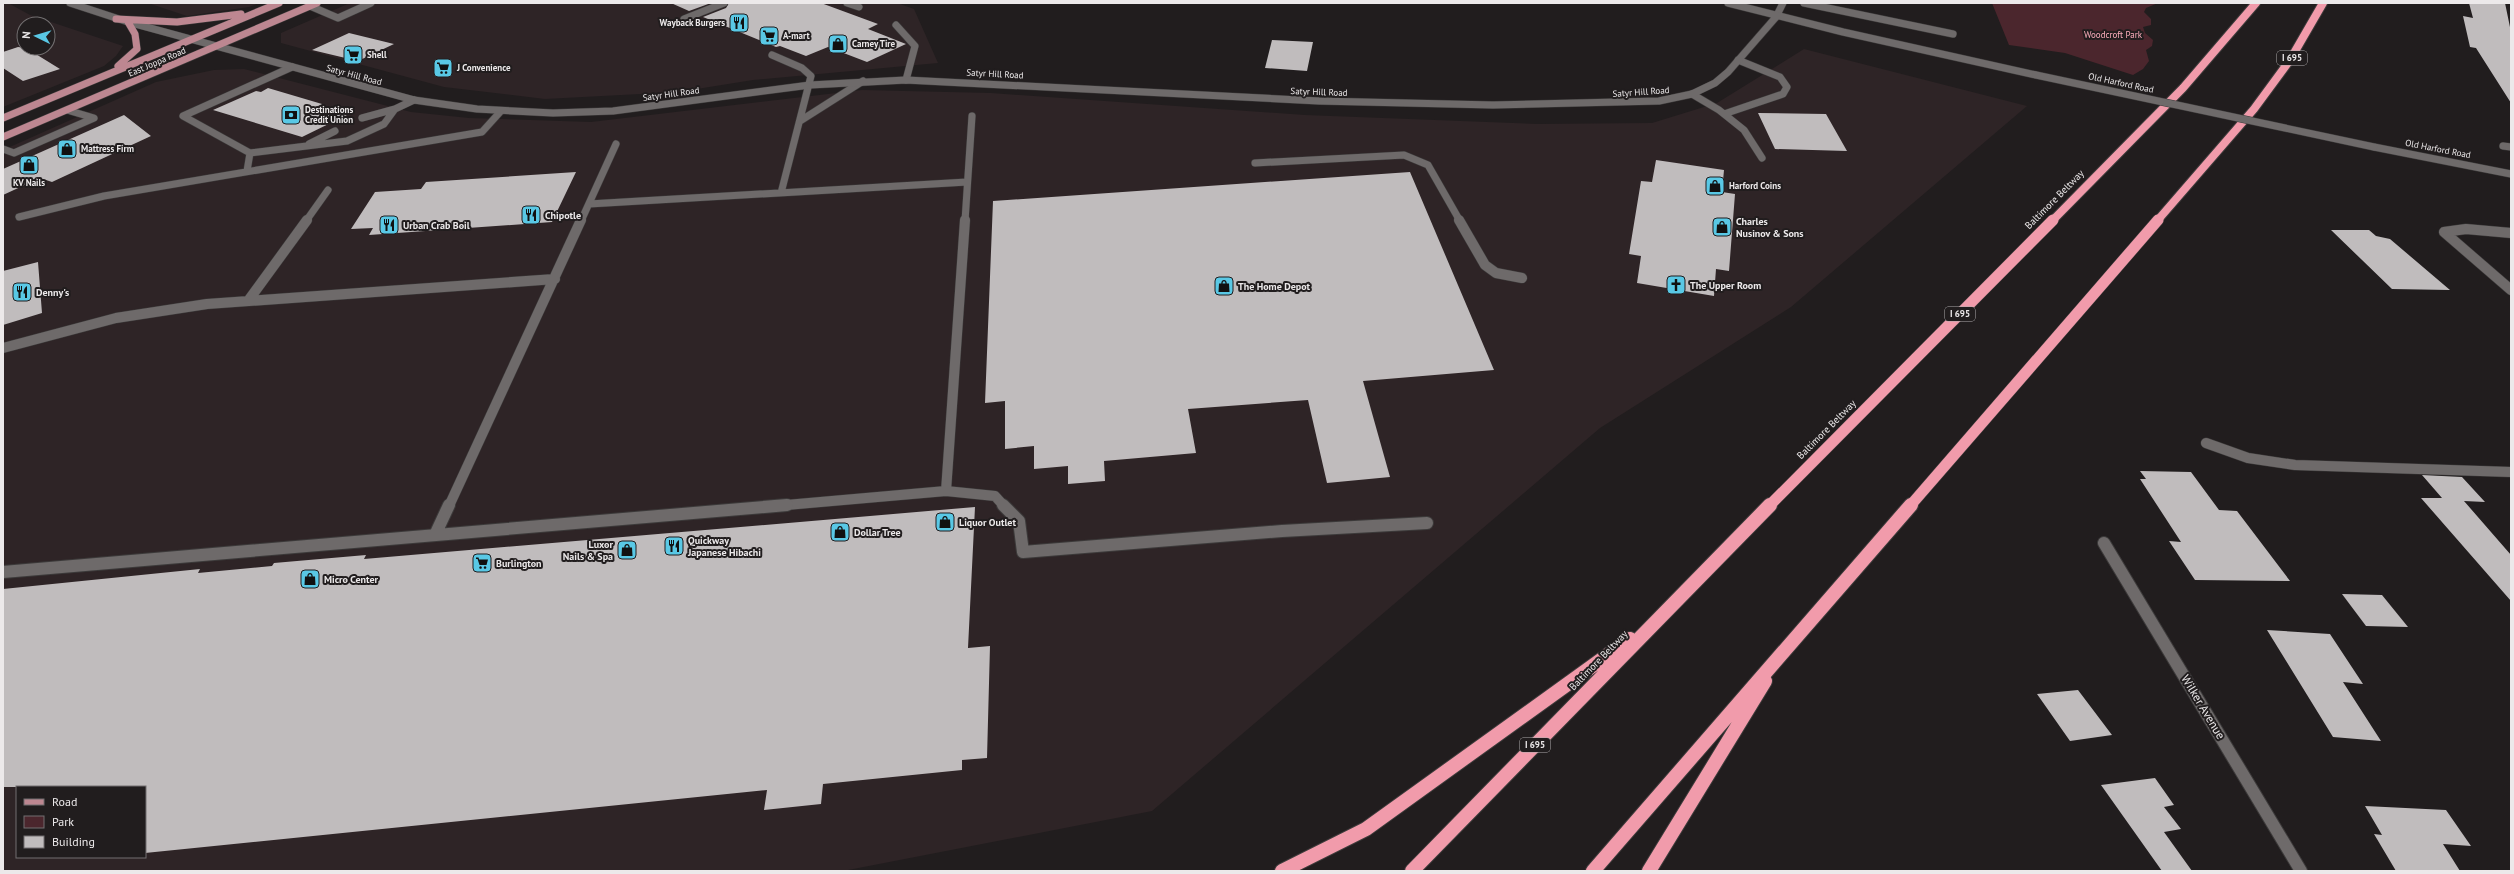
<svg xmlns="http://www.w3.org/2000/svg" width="2514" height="874" font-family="'PT Sans',sans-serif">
<rect width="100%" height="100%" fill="#211d1e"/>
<path fill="#2e2426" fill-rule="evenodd" d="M3 3H8L30 15 123 46 116 56 104 66 3 107ZM24 24H48V48H24Z
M148 3H259L249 7 187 16Z
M350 3H897L914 9 938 63 753 80 678 92 545 99 444 87 281 43V33Z
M1804 49 2027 106 1791 307 1600 428 1152 811 843 871H3V150L156 82 214 70 244 69 411 112 469 118 591 122 862 90 991 93 1305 115 1537 124 1652 123 1717 103ZM17 787H145V857H17Z"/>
<path fill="#4b262d" d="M1992 3H2158L2146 8 2144 12 2151 19V25L2143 27 2145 33 2153 40 2152 46 2146 50 2149 61 2143 69 2133 75 2065 53 2009 45Z"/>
<path fill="#c0bcbd" d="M671 3H711L689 11Z
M729 3H821L878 24 868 29 906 44 867 62 828 47 806 56 780 46 776 47 703 17 726 8Z
M2469 3H2505L2511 32V103L2476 48 2470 47 2463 16 2473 18Z
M349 33 394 44 358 61 312 50Z
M1272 40 1313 42 1307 71 1265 68Z
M18 47 26 48 60 69 23 81 3 68V52Z
M268 88 322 104 320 106 349 114 302 137 213 110 256 91 261 92Z
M1758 113 1826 114 1847 151 1775 149Z
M124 115 151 136 52 182 40 178 3 195V169Z
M1656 160 1724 170 1722 192 1735 194 1729 271 1716 269 1714 296 1637 283 1641 256 1629 254 1641 181 1652 182Z
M576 172 552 222 369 235 373 228 351 229 375 192 421 189 426 182Z
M1410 172 1494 370 1363 381 1390 477 1327 483 1308 400 1188 409 1196 453 1104 461 1105 481 1068 484V466L1034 469V446L1005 449V401L985 403 993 201Z
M2331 230H2369L2376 236 2390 239 2450 290 2392 289Z
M38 262 42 313 3 325V271Z
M2140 471 2191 472 2219 510 2237 511 2290 581 2195 580 2169 541 2181 542 2140 479H2146Z
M2422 475 2462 477 2485 502 2464 501 2511 555V601L2421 498H2442Z
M975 507 968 648 990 646 987 758 962 760V770L823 784 821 804 764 810 767 790 145 853V787H3V589L200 569 198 573 272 566 274 563 366 555 364 559Z
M2342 594 2382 595 2408 627 2366 626Z
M2267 630 2330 634 2363 684 2343 682 2381 741 2333 737Z
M2078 690 2112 735 2070 741 2037 694Z
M2155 778 2174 805 2164 807 2181 829 2164 832 2192 871H2162L2101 785Z
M2365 806 2446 810 2471 846 2443 844 2460 871H2396L2374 834 2382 835Z"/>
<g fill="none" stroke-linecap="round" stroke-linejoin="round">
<g stroke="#3c3a3a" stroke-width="8">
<path id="service-far2" d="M847 3 859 7
M1804 3 1953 34
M310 6 338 18 371 3
M684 19 724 3
M896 25 915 46 906 80
M772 55 802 68 811 76 781 193
M1692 94 1719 110 1744 130 1762 158
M1724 114 1783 94 1787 87 1780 77 1738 60
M362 118 395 109
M800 121 863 81
M309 144 335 131
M2503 146 2511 147
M3 149 14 153 94 118 67 110
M250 153 347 141 384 124 395 109 414 100
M1255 163 1404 155 1428 165 1460 221
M247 171 250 153 183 116 292 67
M589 204 967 182
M19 217 104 196 482 132 501 111
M306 221 328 190
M581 221 616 144
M965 221 972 116"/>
</g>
<g stroke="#3c3a3a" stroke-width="11">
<path id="service-far1" d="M1459 220 1485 265 1496 273 1522 278
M248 301 307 220
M3 348 116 318 207 304 555 279
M2206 443 2248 458 2295 465 2511 472
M946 491 965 220
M449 506 581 220
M775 506 946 491 995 496 1004 506"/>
</g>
<g stroke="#3c3a3a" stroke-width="14">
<path id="service" d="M1003 505 1019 521 1023 552 1282 531 1427 523
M435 535 449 505
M3 572 787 505"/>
</g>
<g stroke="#3c3a3a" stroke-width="8">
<path id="minor-far2" d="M1776 17 1783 3"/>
</g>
<g stroke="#3c3a3a" stroke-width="11">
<path id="minor-far1" d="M2444 232 2511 290
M2444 232 2466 229 2511 233"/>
</g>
<g stroke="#3c3a3a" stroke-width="14">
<path id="minor" d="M2104 543 2301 871"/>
</g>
<g stroke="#3c3a3a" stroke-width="8">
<path id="tertiary" d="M70 3 128 22 414 100 477 109 553 113 613 111 810 85 906 80 1319 101 1493 105 1659 101 1692 94 1715 83 1728 72 1776 17
M1728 3 1843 32 2036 75
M2374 147 2511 174"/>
</g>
<g stroke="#3c3a3a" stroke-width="8">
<path id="primary" d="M116 19 177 22 241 14
M118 66 137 49 135 34 128 22
M3 118 279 3
M3 137 317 3"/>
</g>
<g stroke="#3c3a3a" stroke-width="10">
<path id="motorway-far2" d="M2052 221 2183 88 2256 3
M2157 221 2254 109 2290 60 2323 3"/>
</g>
<g stroke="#3c3a3a" stroke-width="12">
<path id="motorway-far1" d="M1769 506 2053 220
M1910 506 2158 220"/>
</g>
<g stroke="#3c3a3a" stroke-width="16">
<path id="motorway" d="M1282 871 1366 829 1630 639
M1412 871 1770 505
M1593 871 1911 505
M1649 871 1765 681"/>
</g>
<use href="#service-far2" stroke="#6e6a6a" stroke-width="7"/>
<use href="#service-far1" stroke="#6e6a6a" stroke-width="10"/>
<use href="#service" stroke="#6e6a6a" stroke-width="12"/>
<use href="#minor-far2" stroke="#6e6a6a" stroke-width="7"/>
<use href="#minor-far1" stroke="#6e6a6a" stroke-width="10"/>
<use href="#minor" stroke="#6e6a6a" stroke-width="12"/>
<use href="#tertiary" stroke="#6e6a6a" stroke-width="7"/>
<use href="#primary" stroke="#bd8791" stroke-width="7"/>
<use href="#motorway-far2" stroke="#f19bab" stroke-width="8"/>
<use href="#motorway-far1" stroke="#f19bab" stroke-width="11"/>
<use href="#motorway" stroke="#f19bab" stroke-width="14"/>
<g stroke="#3c3a3a" stroke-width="8" stroke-linecap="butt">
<path id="tertiary-bridge" d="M2036 75 2374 147"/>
</g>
<use href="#tertiary-bridge" stroke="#6e6a6a" stroke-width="7"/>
</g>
<defs>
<g id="restaurant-square" transform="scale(1)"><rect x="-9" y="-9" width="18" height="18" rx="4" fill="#59c8e5" stroke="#211d1e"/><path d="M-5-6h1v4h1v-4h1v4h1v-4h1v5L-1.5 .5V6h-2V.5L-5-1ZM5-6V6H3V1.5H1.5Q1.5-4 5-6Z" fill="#111"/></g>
<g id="supermarket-square" transform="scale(1)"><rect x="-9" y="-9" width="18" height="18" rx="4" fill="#59c8e5" stroke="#211d1e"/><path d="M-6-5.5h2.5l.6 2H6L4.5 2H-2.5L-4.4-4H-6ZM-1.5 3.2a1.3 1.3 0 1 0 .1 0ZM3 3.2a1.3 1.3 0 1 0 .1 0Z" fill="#111"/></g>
<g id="shop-square" transform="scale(1)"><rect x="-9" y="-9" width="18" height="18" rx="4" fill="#59c8e5" stroke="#211d1e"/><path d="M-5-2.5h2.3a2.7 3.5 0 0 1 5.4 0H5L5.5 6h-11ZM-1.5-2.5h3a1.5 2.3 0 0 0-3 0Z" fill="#111"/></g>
<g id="bank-square" transform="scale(1)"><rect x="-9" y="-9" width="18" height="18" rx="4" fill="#59c8e5" stroke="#211d1e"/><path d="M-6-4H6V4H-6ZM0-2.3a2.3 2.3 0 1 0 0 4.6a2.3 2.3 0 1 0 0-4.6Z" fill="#111"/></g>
<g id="church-square" transform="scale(1)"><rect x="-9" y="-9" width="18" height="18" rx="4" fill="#59c8e5" stroke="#211d1e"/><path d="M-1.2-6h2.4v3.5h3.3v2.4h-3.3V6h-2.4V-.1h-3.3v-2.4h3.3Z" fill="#111"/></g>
</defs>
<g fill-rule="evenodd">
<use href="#restaurant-square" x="739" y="23"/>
<use href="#supermarket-square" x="769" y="36"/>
<use href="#shop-square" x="838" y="44"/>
<use href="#supermarket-square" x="353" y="55"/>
<use href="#supermarket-square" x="443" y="68"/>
<use href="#bank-square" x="291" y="115"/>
<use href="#shop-square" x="67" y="149"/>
<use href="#shop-square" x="29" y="165"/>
<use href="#shop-square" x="1715" y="186"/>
<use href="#restaurant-square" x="531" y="215"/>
<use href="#restaurant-square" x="389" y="225"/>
<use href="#shop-square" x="1722" y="227"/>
<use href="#church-square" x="1676" y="285"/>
<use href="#shop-square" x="1224" y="286"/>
<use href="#restaurant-square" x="22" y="292"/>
<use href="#shop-square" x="945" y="522"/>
<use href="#shop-square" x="840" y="532"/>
<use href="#restaurant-square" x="674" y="546"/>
<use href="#shop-square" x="627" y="550"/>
<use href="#supermarket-square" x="482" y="563"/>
<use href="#shop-square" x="310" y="579"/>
</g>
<g text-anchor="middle" stroke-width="4" stroke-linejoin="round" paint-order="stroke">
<g font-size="9" font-weight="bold" fill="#ece9ea" stroke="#211d1e" text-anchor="start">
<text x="725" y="26" text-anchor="end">Wayback Burgers</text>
<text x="783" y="39">A-mart</text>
<text x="852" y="47">Carney Tire</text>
<text x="367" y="58">Shell</text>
<text x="457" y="71">J Convenience</text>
<text x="305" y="113">Destinations<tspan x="305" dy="10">Credit Union</tspan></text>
<text x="81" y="152">Mattress Firm</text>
<text x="29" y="186" text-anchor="middle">KV Nails</text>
<text x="1729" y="189">Harford Coins</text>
</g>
<g font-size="9" fill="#fdadbc" stroke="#211d1e">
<text x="2113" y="38">Woodcroft Park</text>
</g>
<g fill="#211d1e" stroke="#afacad" stroke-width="1">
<rect x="2277" y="51" width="30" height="14" rx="3"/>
<rect x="1945" y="307" width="30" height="14" rx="3"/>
<rect x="1520" y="738" width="30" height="14" rx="3"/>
</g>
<g font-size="9" font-weight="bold" fill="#ece9ea">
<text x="2292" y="61">I 695</text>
<text x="1960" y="317">I 695</text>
<text x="1535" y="748">I 695</text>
</g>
<g font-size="9" fill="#ece9ea" stroke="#211d1e">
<text transform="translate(157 62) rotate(-23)" y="3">East Joppa Road</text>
<text transform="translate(995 74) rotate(3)" y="3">Satyr Hill Road</text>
<text transform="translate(354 75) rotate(15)" y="3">Satyr Hill Road</text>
<text transform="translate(2121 83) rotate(12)" y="3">Old Harford Road</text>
<text transform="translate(1319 92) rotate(2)" y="3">Satyr Hill Road</text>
<text transform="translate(1641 92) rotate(-4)" y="3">Satyr Hill Road</text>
<text transform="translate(671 94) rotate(-8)" y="3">Satyr Hill Road</text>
<text transform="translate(2438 149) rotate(11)" y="3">Old Harford Road</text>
</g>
<g font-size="10" fill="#ece9ea" stroke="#211d1e">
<text transform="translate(2054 199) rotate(-45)" y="4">Baltimore Beltway</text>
<text transform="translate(1826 429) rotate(-45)" y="4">Baltimore Beltway</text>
<text transform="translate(1598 660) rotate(-46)" y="4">Baltimore Beltway</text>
</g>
<g font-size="10" font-weight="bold" fill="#ece9ea" stroke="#211d1e" text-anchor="start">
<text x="545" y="219">Chipotle</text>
<text x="1736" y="225">Charles<tspan x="1736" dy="12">Nusinov &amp; Sons</tspan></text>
<text x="403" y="229">Urban Crab Boil</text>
<text x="1690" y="289">The Upper Room</text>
<text x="1238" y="290">The Home Depot</text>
<text x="36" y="296">Denny's</text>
<text x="959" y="526">Liquor Outlet</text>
<text x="854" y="536">Dollar Tree</text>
<text x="688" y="544">Quickway<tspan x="688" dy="12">Japanese Hibachi</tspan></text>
<text x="613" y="548" text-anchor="end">Luxor<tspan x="613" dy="12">Nails &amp; Spa</tspan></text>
<text x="496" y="567">Burlington</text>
<text x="324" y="583">Micro Center</text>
</g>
<g font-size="12" fill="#ece9ea" stroke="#211d1e">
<text transform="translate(2203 707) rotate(59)" y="4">Wilker Avenue</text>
</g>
</g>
<rect width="2514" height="874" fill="none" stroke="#ece9ea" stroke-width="8"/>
<rect x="16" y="786" width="130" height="72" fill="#211d1e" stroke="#726f70"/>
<rect x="24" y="799" width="20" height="6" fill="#bd8791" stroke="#726f70"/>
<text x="52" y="806" font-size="12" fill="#ece9ea">Road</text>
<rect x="24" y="816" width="20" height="12" fill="#4b262d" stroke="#726f70"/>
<text x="52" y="826" font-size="12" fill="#ece9ea">Park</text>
<rect x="24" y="836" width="20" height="12" fill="#c0bcbd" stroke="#726f70"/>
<text x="52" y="846" font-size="12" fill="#ece9ea">Building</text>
<g transform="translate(36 36) rotate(275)"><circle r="19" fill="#211d1e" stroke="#726f70"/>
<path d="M0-3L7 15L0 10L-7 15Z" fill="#59c8e5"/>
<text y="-6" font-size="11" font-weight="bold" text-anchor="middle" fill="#ece9ea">N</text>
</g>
</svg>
